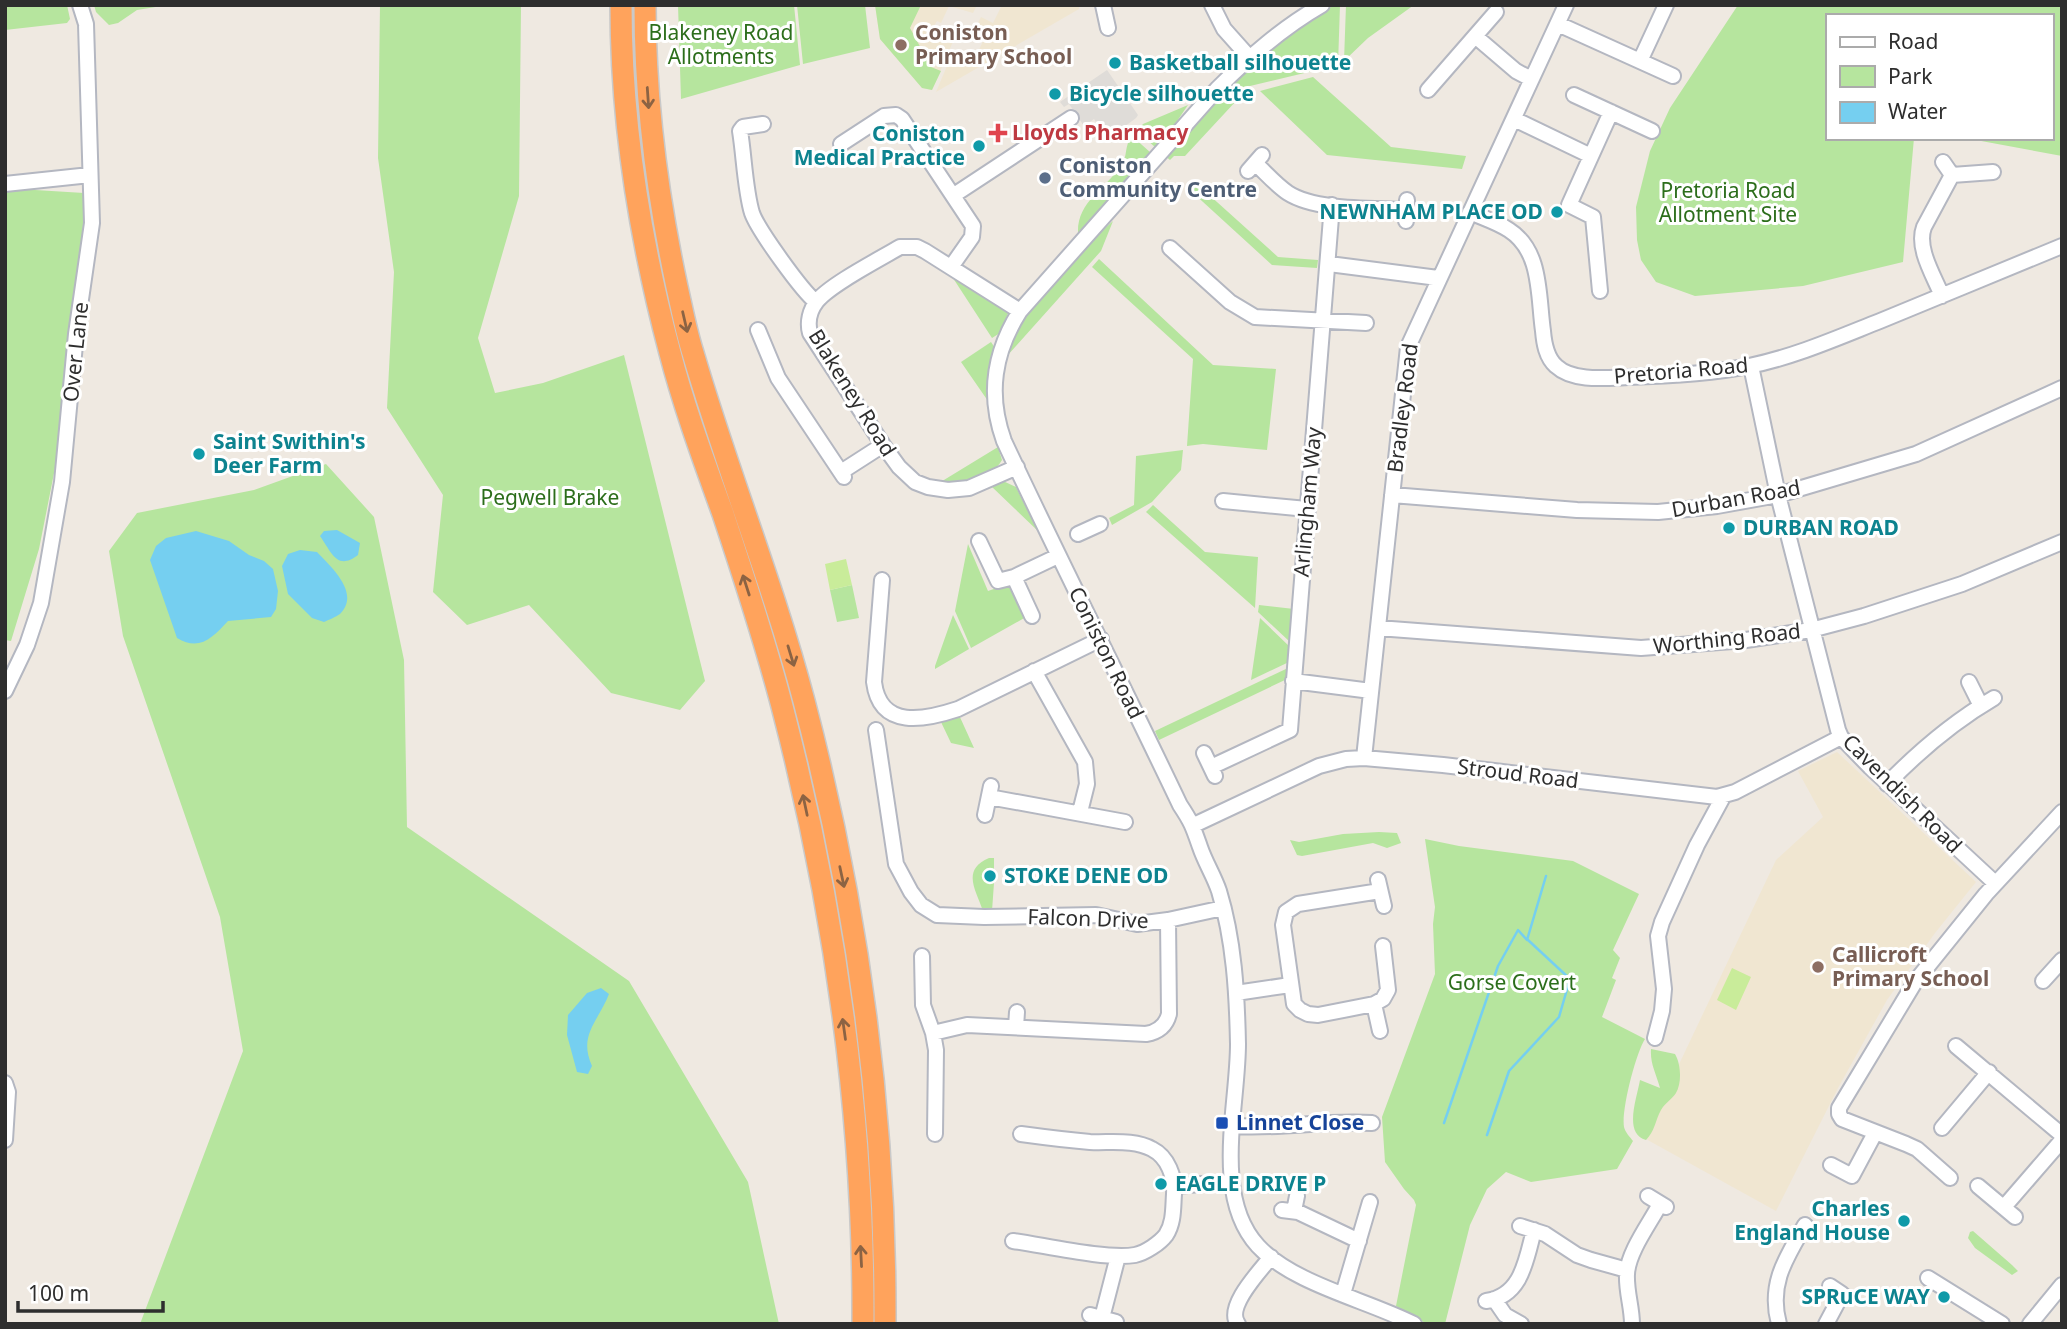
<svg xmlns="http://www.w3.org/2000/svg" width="2067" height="1329" font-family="'Noto Sans',sans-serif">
<rect width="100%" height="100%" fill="#efe9e1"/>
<path fill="#f0e6d1" d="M875 5H977L973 13 949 6 941 23 937 21 934 26 937 30 955 37 932 90 922 88 880 39Z
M1002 5H1079V9L936 92 952 54 965 60 970 52 977 54 986 35 975 29 981 17 993 23Z
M1837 752 1976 882 1935 933 1887 1000 1838 1088 1776 1211 1644 1138 1776 860 1823 817 1798 771Z"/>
<path fill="#b6e59e" d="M16 5H67L70 19 67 23 5 30V7Z
M94 5H168L137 10 118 23 109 25 96 12Z
M380 5H521L519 196 478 338 495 393 543 383 624 355 705 681 680 710 611 693 529 605 467 625 433 592 443 495 387 408 394 272 378 158Z
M678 5H794L800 65 681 99Z
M797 5H865L870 48 803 64Z
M875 5H921L910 28 931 67 941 71 932 90 922 88 880 39Z
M1335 5H1340L1338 65 1250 86 1185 156H1174L1170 160 1165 156C1217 100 1266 41 1335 5Z
M1346 5H1414L1368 38 1344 61Z
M1738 5H2062V156L1965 138H2051V16H1827V138H1914L1903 262 1803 286 1695 296 1656 282 1641 260 1637 240 1636 207 1650 151 1670 108Z
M1313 77 1391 147 1466 156 1462 169 1327 155 1260 91Z
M1188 105 1173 127 1156 148 1137 131 1143 124Z
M1132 136 1151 153 1078 233C1077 202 1104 190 1121 166 1128 157 1124 145 1132 136Z
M1197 184 1278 257 1318 260 1317 268 1272 265 1191 191Z
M19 189 84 193 82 253 61 438 39 549 11 641 5 640V191Z
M1113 221 1101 251 1007 356 1019 322 1093 239Z
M1099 259 1213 365 1276 369 1267 450 1203 444 1187 446 1193 359 1092 267Z
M951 275 1009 311 1000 333 992 338Z
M991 342 995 348 987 389 988 401 961 362Z
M998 447 1002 460C990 481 960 483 939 483Z
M1183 450 1181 470 1152 502 1112 525 1109 518 1134 505 1136 456Z
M326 464 374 517 404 660 407 827 629 981 748 1182 779 1324H140L243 1051 220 917 123 636 109 551 137 513 254 490Z
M1003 481 1016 487 1038 531 991 486Z
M1153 505 1205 552 1258 557 1255 608 1146 512Z
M968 544 988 591 1011 583 1026 617 971 648 955 611Z
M852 585 859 618 837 622 830 590Z
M1259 605 1294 609 1290 642 1258 612Z
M953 615 969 649 935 669V666Z
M1260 618 1290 647 1289 662 1251 680Z
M1288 668 1287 679 1159 740 1155 731Z
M959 715 974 748 951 743 941 722Z
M1379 832 1397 833 1401 843 1387 848 1373 843 1302 856 1297 855 1290 840 1299 842 1343 834Z
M1425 839 1459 846 1573 861 1639 894 1613 950 1620 958 1612 978 1616 980 1602 1017 1645 1039C1636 1053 1621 1110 1624 1127 1625 1132 1630 1137 1633 1141L1617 1169 1531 1182 1506 1172 1487 1189 1470 1225 1445 1324H1427L1396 1306 1416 1205 1414 1200 1404 1189 1385 1162 1382 1117 1435 974 1433 924 1435 907Z
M989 858H994V869L987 870V883H994L992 911H983C976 890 961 870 989 858Z
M1651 1049 1675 1054C1681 1064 1682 1083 1676 1093 1672 1099 1665 1103 1661 1110 1655 1121 1655 1131 1646 1140 1623 1134 1637 1098 1640 1080L1660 1088C1656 1073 1650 1064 1651 1049Z
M1973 1231 2012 1265 2018 1271 2012 1275 1975 1248 1968 1238 1970 1232Z"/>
<path fill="#c9ec9a" d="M846 559 852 585 830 590 825 564Z
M1732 968 1751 977 1736 1010 1717 1000Z"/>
<path fill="#dfdcd8" d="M1107 70 1138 115 1136 118 1108 139 1094 119 1084 126 1069 104 1064 107 1060 102Z"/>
<path fill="#75cff0" d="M337 530 360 543 358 555C337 571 332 553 320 536L324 531Z
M196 531 229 541 249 555 264 561 273 569 278 591 276 609 271 617 228 621C213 637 200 652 177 638L150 560 156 546 166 538Z
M300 550 317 552C331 567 361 593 340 614 336 617 328 620 324 622L312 618 288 594 282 566 288 554Z
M601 988 609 994C598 1022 578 1035 592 1066L588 1074 577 1072 567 1035 568 1015 587 993Z"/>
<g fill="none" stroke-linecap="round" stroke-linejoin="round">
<path stroke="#75cff0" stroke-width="2.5" d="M1444 1123 1498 966 1518 930 1527 940 1546 876
M1487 1135 1509 1071 1559 1017 1570 979 1528 940"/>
<g stroke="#b4b7c1" stroke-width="18">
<path id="minor" d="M1103 5 1108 28
M1212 5 1224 29 1249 57
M1322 5C1282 28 1250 56 1218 88L1020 311C994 352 987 394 1004 441 1061 563 1122 683 1180 805 1192 823 1193 827 1200 847 1205 862 1214 876 1219 891 1234 940 1237 993 1238 1044 1238 1106 1212 1196 1258 1246 1293 1284 1367 1300 1414 1324
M1558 24 1673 76
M1475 36 1516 71 1531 79
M1640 61 1666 5
M1428 90 1496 12
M1574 95 1652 131
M1514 119 1591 156
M763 124 743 127 740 131C744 155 745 190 752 213 758 230 802 291 816 302
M841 144 884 116 896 115 902 119 973 226 972 237 951 267
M1943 162 1952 175
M1255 163C1266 173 1276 185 1288 193 1316 211 1373 208 1406 210
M1248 171 1262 155
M5 184 90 175
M954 195 1071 118
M1470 212C1483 218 1497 222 1509 230 1542 251 1538 296 1543 331 1544 343 1546 357 1556 366 1573 382 1606 378 1628 377 1668 376 1709 374 1749 366 1794 357 1837 338 1880 321 1941 296 2001 271 2062 246
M1406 221 1407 200
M1170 248 1230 302 1255 317 1366 323
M1329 264 1438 278
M1600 291 1593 217 1569 205 1611 112
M1942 296C1934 276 1916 248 1924 227L1952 175 1993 172
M758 330 778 378 844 477
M1751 366 1778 495 1838 730 1841 737 1870 767 1995 883
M1017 467 969 488 948 490 928 487 915 482 899 467 883 445 810 333C807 322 810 310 817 301 831 284 880 259 900 247H917L925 251 1020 311
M841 472 883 445
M1392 495 1577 510 1658 512 1717 506 1778 495 1916 454 2062 388
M1223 501 1307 509
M1078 534 1100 524
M979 541 998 581 1014 577 1058 556
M1014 577 1032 616
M882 580 874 682C880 730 925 720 958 709L1101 639
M1378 628 1641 648 1746 640 1811 630 1864 616 1962 584 2062 542
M1034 671 1085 762 1087 784 1080 812
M1293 681 1371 691
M1969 682 1981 706
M5 691 27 645 41 603 62 482 76 334 92 223 86 24 80 5
M876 730 896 864 911 892 921 905 937 915 984 917 1096 915 1137 924 1168 920 1223 908
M1204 753 1215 776
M1364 758 1408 347 1566 5
M1211 767 1290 730 1332 205
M1887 784C1920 750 1953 722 1994 698
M989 797 1125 822
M985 815 991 786
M1194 825 1319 766 1346 759 1364 758 1443 765 1717 797 1735 792 1841 737
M1378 880 1384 906
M1380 891 1298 904 1286 912 1283 925 1294 1004 1300 1010 1308 1014 1318 1015 1374 1004 1383 999 1388 990 1383 946
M922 956 923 1005 933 1033 936 1050 935 1134
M2043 981 2062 960
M1236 993 1290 985
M1374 1004 1380 1031
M1016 1027 1017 1012
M933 1033 967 1025 1146 1034C1158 1032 1166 1026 1169 1014L1168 920
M1655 1038 1662 1011 1664 989 1658 936 1662 922 1697 845 1723 797
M1956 1046 2062 1135
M5 1083 8 1092 5 1140
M1234 1126C1280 1129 1325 1120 1372 1123
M1942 1128 1989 1072
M1831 1165 1852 1176 1875 1133
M1950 1178 1917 1149 1906 1144 1842 1119 1839 1114V1108L1915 982 1986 894 2062 812
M1174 1186 1231 1182
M1978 1186 2015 1217
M1648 1196 1666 1207
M2004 1207 2062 1140
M1282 1210 1298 1212 1359 1241
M1294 1211 1297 1196
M1520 1226 1545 1234 1577 1255 1591 1260 1627 1270
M1013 1241C1043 1245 1107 1260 1135 1255 1145 1253 1160 1243 1166 1235 1174 1223 1173 1208 1174 1194 1175 1177 1168 1157 1152 1149 1134 1139 1110 1143 1090 1142 1067 1140 1043 1137 1021 1134
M1928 1278 2002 1324
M1343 1294 1370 1202
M1494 1299 1505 1315 1521 1324
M1486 1301C1522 1296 1526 1260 1534 1230
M1090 1315 1116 1322
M1102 1318 1118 1256
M1238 1324C1225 1307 1260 1271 1271 1257
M1632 1324C1632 1307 1626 1291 1627 1274 1628 1252 1650 1223 1660 1204
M1779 1324C1768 1284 1786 1258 1805 1225
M1826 1324 1842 1294 1830 1286
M2030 1324 2062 1285"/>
</g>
<g stroke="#c9c9c9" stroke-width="24">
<path id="highway" d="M621 5C621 122 640 240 670 353 684 407 704 461 723 514 745 580 767 647 784 714 835 912 864 1119 863 1324
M645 5C645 100 657 194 677 287 682 309 686 331 693 353 727 470 773 583 804 701 857 903 886 1115 885 1324"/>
</g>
<use href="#minor" stroke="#fff" stroke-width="14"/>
<use href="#highway" stroke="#ffa35c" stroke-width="21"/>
</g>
<defs><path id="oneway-shaft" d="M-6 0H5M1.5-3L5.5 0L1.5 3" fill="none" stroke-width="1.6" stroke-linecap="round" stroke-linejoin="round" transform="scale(1.75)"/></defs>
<g stroke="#8c6343">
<use href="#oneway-shaft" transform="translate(648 98) rotate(86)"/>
<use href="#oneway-shaft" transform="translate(685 322) rotate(77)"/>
<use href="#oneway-shaft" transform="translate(746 585) rotate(-108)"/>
<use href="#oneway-shaft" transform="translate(791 656) rotate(73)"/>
<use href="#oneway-shaft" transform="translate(805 805) rotate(-102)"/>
<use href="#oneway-shaft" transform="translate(842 877) rotate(78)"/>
<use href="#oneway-shaft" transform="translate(844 1029) rotate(-98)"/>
<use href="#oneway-shaft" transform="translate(861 1256) rotate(-93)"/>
</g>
<g fill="#8d6e63" stroke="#fff" stroke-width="2.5">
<circle cx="901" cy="45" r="7"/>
<circle cx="1818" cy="967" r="7"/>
</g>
<g fill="#0f9aa8" stroke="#fff" stroke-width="2.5">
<circle cx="1115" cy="63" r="7"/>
<circle cx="1055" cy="94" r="7"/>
<circle cx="979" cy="146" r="7"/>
<circle cx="1557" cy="212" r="7"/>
<circle cx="199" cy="454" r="7"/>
<circle cx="1729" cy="528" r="7"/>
<circle cx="990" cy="876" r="7"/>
<circle cx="1161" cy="1184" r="7"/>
<circle cx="1904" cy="1221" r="7"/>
<circle cx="1944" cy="1297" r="7"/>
</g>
<path fill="#e0444e" stroke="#fff" stroke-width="2.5" d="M994.5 122.5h7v7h7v7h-7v7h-7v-7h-7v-7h7z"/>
<circle fill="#5c6f8a" stroke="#fff" stroke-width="2.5" cx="1045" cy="178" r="7"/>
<rect fill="#1a4fb4" stroke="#fff" stroke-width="2.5" x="1215" y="1116" width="14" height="14" rx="3.5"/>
<g text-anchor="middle" stroke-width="6" stroke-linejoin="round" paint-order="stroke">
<g font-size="21" fill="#2c6e1b" stroke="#fff">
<text x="721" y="40">Blakeney Road<tspan x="721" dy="24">Allotments</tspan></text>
<text x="1728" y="198">Pretoria Road<tspan x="1728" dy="24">Allotment Site</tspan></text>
<text x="550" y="505">Pegwell Brake</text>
<text x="1512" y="990">Gorse Covert</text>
</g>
<g font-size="21" font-weight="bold" fill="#785e54" stroke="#fff" text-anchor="start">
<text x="915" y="40">Coniston<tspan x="915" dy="24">Primary School</tspan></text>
<text x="1832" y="962">Callicroft<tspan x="1832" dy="24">Primary School</tspan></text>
</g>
<g font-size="21" font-weight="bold" fill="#0d838f" stroke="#fff" text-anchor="start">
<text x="1129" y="70">Basketball silhouette</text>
<text x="1069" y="101">Bicycle silhouette</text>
<text x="965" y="141" text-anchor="end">Coniston<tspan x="965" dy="24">Medical Practice</tspan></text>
<text x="1543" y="219" text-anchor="end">NEWNHAM PLACE OD</text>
<text x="213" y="449">Saint Swithin's<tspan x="213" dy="24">Deer Farm</tspan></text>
<text x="1743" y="535">DURBAN ROAD</text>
<text x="1004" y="883">STOKE DENE OD</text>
<text x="1175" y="1191">EAGLE DRIVE P</text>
<text x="1890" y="1216" text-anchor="end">Charles<tspan x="1890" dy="24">England House</tspan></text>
<text x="1930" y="1304" text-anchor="end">SPRuCE WAY</text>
</g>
<g font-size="21" font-weight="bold" fill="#be3a42" stroke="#fff" text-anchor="start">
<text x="1012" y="140">Lloyds Pharmacy</text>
</g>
<g font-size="21" font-weight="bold" fill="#4e5e75" stroke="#fff" text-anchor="start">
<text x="1059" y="173">Coniston<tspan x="1059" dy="24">Community Centre</tspan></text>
</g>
<g font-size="21" fill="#2e2e2e" stroke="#fff">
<text transform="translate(76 352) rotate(-84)" y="7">Over Lane</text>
<text transform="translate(1681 371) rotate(-5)" y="7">Pretoria Road</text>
<text transform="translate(852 393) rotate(58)" y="7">Blakeney Road</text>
<text transform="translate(1403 408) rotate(-83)" y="7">Bradley Road</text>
<text transform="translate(1736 499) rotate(-10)" y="7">Durban Road</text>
<text transform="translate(1308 502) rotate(-85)" y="7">Arlingham Way</text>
<text transform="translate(1727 639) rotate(-6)" y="7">Worthing Road</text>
<text transform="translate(1106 653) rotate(64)" y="7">Coniston Road</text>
<text transform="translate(1518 774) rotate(7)" y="7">Stroud Road</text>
<text transform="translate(1902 794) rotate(45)" y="7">Cavendish Road</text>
<text transform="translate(1088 919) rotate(2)" y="7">Falcon Drive</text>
</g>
<g font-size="21" font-weight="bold" fill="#164399" stroke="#fff" text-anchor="start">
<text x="1236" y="1130">Linnet Close</text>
</g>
</g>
<rect width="2067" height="1329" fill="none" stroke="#2e2e2e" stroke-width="14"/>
<rect x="1826" y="14" width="228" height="126" fill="#ffffff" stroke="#ababab" stroke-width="2"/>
<rect x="1840" y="37" width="35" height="10" fill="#ffffff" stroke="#ababab" stroke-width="2"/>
<text x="1888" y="49" font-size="21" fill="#2e2e2e">Road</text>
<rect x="1840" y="66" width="35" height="21" fill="#b6e59e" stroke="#ababab" stroke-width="2"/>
<text x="1888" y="84" font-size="21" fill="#2e2e2e">Park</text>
<rect x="1840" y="102" width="35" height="21" fill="#75cff0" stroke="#ababab" stroke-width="2"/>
<text x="1888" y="119" font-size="21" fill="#2e2e2e">Water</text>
<path d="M18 1301v10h145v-10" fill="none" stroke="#2e2e2e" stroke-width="3.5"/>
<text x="28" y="1301" font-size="21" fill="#2e2e2e" stroke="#ffffff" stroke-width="5" paint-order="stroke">100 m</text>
</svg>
